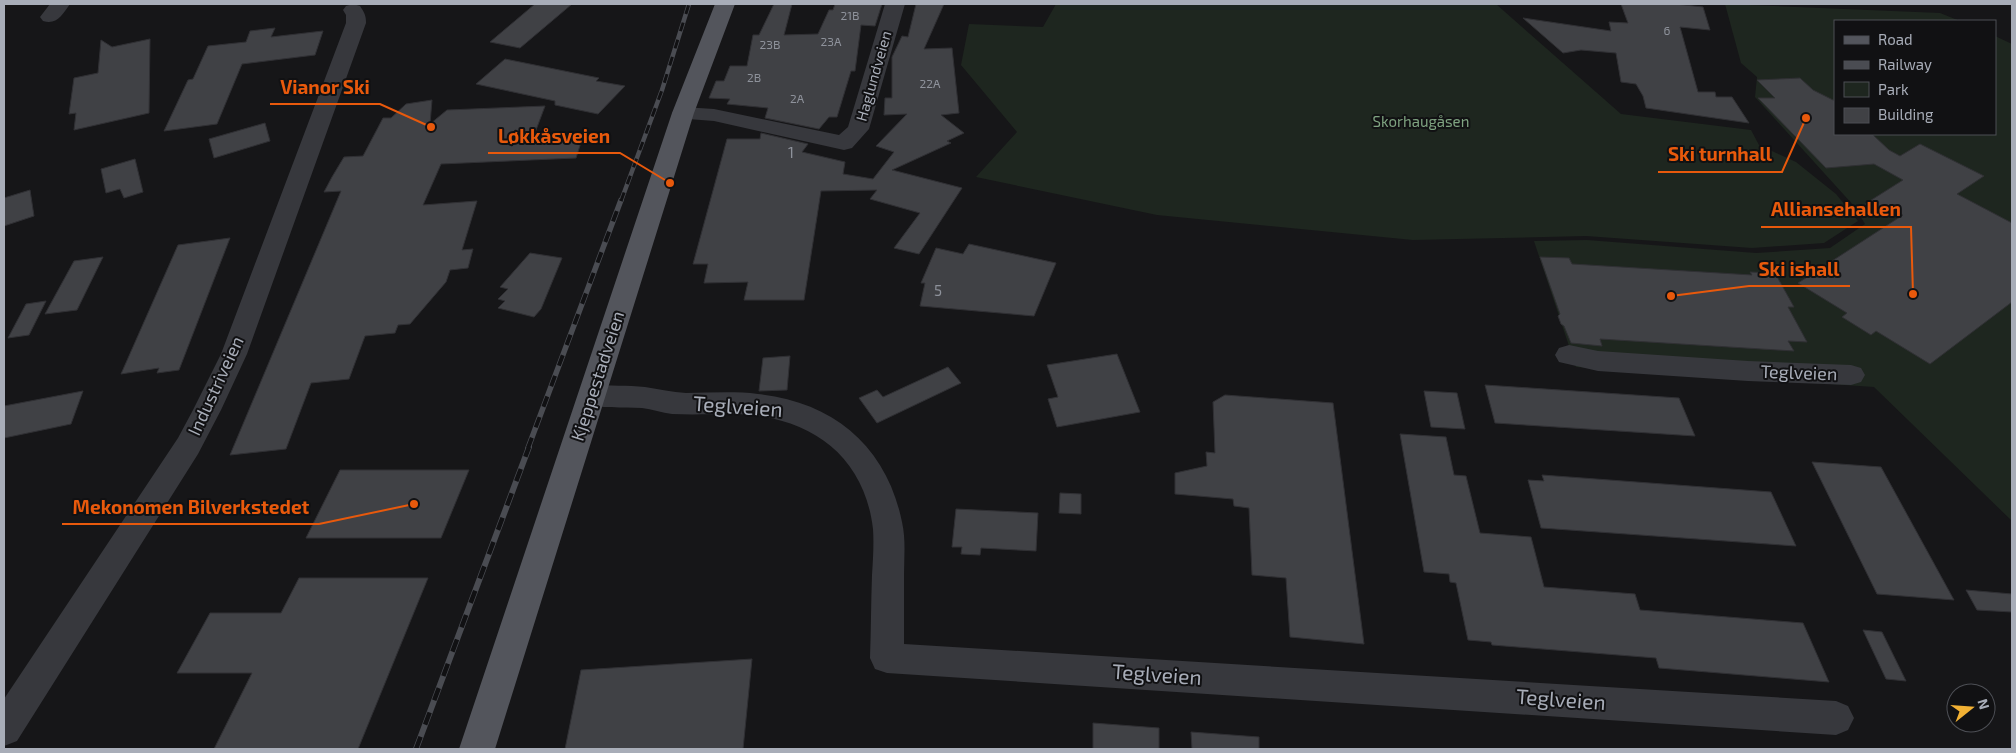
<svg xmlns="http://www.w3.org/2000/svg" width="2016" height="753" font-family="'Exo 2',sans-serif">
<rect width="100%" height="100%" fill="#161618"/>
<path fill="#1e261f" d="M1056 4H1496L1621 114 1751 130 1759 145 1796 162 1836 194 1858 221 1824 243 1752 248 1586 236 1413 240 1157 215 976 177 1017 132 961 65 969 24 1043 27Z
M1725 4 1940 13 1960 21H1835V134H1995V36L2012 44V521L1874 387 1576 367 1534 241 1587 240 1756 253 1830 248 1865 224 1854 206 1755 97 1757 77 1741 63Z"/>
<path fill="#404145" stroke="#303034" d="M535 4H572L520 48 490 42Z
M774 4H792L784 35 818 34 829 10H833L835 4H882L875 26 861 25 855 71H851L837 117H829L819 129 765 118 768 108 727 104 730 99 709 98 716 81H724L730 66H747L753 35H759Z
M916 4H944L924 49 952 48 959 113 941 115 964 133 947 141 951 143 892 170 962 188 919 254 894 248 920 213 870 199 877 190 821 191 804 300H744L748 282 704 283 708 264H693L727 139H760L761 133 808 144 802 152 845 162 843 174 873 179 894 152 876 146 907 114 884 115 885 98H892V57L902 36 908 37Z
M1621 4H1675L1703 7 1710 30 1680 27 1698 92H1715L1716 97H1732L1749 123 1646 108 1643 96 1636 84 1621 82 1616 53 1581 50 1563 53 1523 18 1611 31 1609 22 1628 23Z
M275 28 271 37 323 31 315 55 242 64 217 124 164 131 188 80 193 79 208 46 246 42 250 31Z
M150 39 149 113 74 130 76 113 69 114 74 78 98 73 101 40 112 47Z
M505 59 599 78 596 81 625 86 598 114 555 105V101L476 84Z
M1800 78 1813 90 1835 101V134H1872L1889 150 1900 156 1920 144 1984 176 1957 194 2012 223V302L1930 364 1876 331 1871 335 1842 317 1847 313 1798 283 1903 215H1886L1865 204 1903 180 1874 164 1826 168 1758 98H1775L1757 80Z
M432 100 430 124 447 110 545 106 533 138 583 136 576 158 441 164 423 205 477 201 462 250 473 249 468 268 450 270 446 282 410 324 398 325 395 333 365 336 349 379 311 383 286 449 230 455 341 191 324 192 332 177 344 157 363 156 383 118H391L406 104Z
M265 123 270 141 214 158 209 139Z
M135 159 143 192 124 198 120 189 106 193 101 169Z
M30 190 34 216 4 226V198Z
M230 238 179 370 157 373 159 368 121 374 178 245Z
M969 244 1056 263 1034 316 920 306 925 283H921L936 248 963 254Z
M530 253 562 258 541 309 534 317 498 308 505 301 498 299 508 289 500 287Z
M103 257 77 310 45 314 74 261Z
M1540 257 1569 258 1572 264 1752 275 1750 272 1775 273 1794 307H1788L1807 342 1788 341 1794 351 1600 339 1602 346 1571 343 1564 326 1561 324 1558 316 1560 314Z
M46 301 29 335 8 338 26 304Z
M1117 354 1140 412 1057 427 1048 399 1058 397 1047 365Z
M790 356 787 390 759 391 763 358Z
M948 367 961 383 877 423 859 398 877 390 883 397Z
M1485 385 1679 398 1695 436 1495 423Z
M83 391 71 424 4 438V406Z
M1424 391 1457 393 1465 429 1431 427Z
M1225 395 1333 403 1364 644 1290 637 1286 578 1252 575 1249 508 1234 506 1233 499 1175 494V473L1207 466 1206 452 1215 453 1213 402Z
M1400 434 1446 437 1454 475 1466 476 1480 533 1531 537 1544 587 1635 594 1640 610 1803 623 1829 682 1659 668 1656 658 1492 645 1491 642 1468 640 1456 583 1450 582 1449 574 1424 572Z
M1812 462 1881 467 1954 600 1877 594Z
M340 470H469L441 538H306Z
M1542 475 1771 492 1796 546 1541 528 1528 480 1544 481Z
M1060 493 1081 494V514L1059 513Z
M956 509 1038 513 1036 551 981 548 980 555 961 554 962 547H952Z
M299 578H428L358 749H214L252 673H177L210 613H281Z
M1966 590 2012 594V612L1977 610Z
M1863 630 1882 632 1906 681 1886 679Z
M752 659 743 749H565L581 670Z
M1093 723 1159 728V749H1093Z
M1191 732 1259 737V749H1192Z"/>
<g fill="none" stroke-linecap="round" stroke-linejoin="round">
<path fill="#37383d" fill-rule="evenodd" d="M50 4H70C62 15 57 25 43 21L40 17Z
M353 4 360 6C364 12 366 15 366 23L247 354 221 410 198 454 17 741 4 746V699L178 438 193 410 221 354 346 23V15L343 10 346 6Z
M885 4H905L869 129 852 148 844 150 714 121 675 118 672 113 675 108 683 107 714 109 839 135 848 127Z
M1569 345 1598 351 1748 361 1851 365 1861 368 1865 375 1861 382 1851 385 1748 381 1598 371 1559 362 1555 355 1559 348Z
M592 385C609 386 628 385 645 387 659 389 672 392 686 393 710 393 734 391 758 394 834 402 887 447 902 522 906 540 904 558 904 575 904 598 904 621 904 644L1836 701 1848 706 1854 718 1848 730 1836 735 887 673 875 669 870 658C871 630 871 602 872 575 873 559 874 544 873 529 864 452 806 415 733 414 713 414 692 415 672 414 662 413 652 409 642 408 622 407 601 409 582 403L578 396 582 389Z"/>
<path fill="#53555c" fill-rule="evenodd" d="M715 4H735L694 113 495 749H459L672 113Z"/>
<g stroke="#4a4c52" stroke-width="4.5">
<path id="rail-far2" d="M621 201 662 90 689 4"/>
</g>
<g stroke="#4a4c52" stroke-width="5.5">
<path id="rail-far1" d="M528 448 621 200"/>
</g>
<g stroke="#4a4c52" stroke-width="6">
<path id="rail" d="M416 749 529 447"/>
</g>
<use href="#rail-far2" stroke="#111113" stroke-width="3" stroke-dasharray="9" stroke-linecap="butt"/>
<use href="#rail-far1" stroke="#111113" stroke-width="4" stroke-dasharray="11" stroke-linecap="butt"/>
<use href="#rail" stroke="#111113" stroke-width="4.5" stroke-dasharray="13" stroke-linecap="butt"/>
</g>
<g text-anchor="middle" stroke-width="4" stroke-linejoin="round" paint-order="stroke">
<g font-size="12" fill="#8e929b">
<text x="850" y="20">21B</text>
<text x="1667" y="35">6</text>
<text x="831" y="46">23A</text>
<text x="770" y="49">23B</text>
<text x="754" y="82">2B</text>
<text x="930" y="88">22A</text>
<text x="797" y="103">2A</text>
</g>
<g font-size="15" fill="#a8adb8" stroke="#111113">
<text transform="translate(874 76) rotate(-74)" y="5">Haglundveien</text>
</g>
<g font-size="15" fill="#7fa381" stroke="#111113">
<text x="1421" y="127">Skorhaugåsen</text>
</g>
<g font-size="15" fill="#8e929b">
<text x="791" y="158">1</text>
<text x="938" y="296">5</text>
</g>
<g font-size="18" fill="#a8adb8" stroke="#111113">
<text transform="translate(1799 373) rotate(2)" y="6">Teglveien</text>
<text transform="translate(598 376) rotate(-72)" y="6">Kjeppestadveien</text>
<text transform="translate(216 386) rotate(-65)" y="6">Industriveien</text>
</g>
<g font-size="21" fill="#a8adb8" stroke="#111113">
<text transform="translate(738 407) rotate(4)" y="7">Teglveien</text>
<text transform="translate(1157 675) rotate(4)" y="7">Teglveien</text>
<text transform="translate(1561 700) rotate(4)" y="7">Teglveien</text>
</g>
</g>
<path fill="none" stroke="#e8590c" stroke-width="2" d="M431 127L380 104H270M670 183L620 153H488M1806 118L1782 172H1658M1913 294L1911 227H1761M1671 296L1749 286H1850M414 504L319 524H62"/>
<g fill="#e8590c" stroke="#111113" stroke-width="2">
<circle cx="431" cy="127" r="5"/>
<circle cx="670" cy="183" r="5"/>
<circle cx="1806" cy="118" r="5"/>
<circle cx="1913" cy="294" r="5"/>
<circle cx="1671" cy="296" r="5"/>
<circle cx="414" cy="504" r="5"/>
</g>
<g font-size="19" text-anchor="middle" font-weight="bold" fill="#e8590c" stroke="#111113" stroke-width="4" stroke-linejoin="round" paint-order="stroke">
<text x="325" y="94">Vianor Ski</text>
<text x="554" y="143">Løkkåsveien</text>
<text x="1720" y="161">Ski turnhall</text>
<text x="1836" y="216">Alliansehallen</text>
<text x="1799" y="276">Ski ishall</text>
<text x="191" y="514">Mekonomen Bilverkstedet</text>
</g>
<rect width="2016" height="753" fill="none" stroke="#a8adb8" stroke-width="10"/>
<rect x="1834" y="20" width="162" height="115" fill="#111113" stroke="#4d4f55"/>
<rect x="1844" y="36" width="25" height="8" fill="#53555c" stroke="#4d4f55"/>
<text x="1878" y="45" font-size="15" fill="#a8adb8">Road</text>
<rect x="1844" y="61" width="25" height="8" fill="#4a4c52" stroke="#4d4f55"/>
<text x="1878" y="70" font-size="15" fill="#a8adb8">Railway</text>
<rect x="1844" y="82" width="25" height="15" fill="#1e261f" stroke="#4d4f55"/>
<text x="1878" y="95" font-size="15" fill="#a8adb8">Park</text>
<rect x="1844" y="108" width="25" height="15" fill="#404145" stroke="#4d4f55"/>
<text x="1878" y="120" font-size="15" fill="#a8adb8">Building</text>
<g transform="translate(1971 708) rotate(73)"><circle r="24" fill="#111113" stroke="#4d4f55"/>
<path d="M0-4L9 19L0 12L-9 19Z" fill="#f2b134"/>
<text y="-8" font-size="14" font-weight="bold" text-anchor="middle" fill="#a8adb8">N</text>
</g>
</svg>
